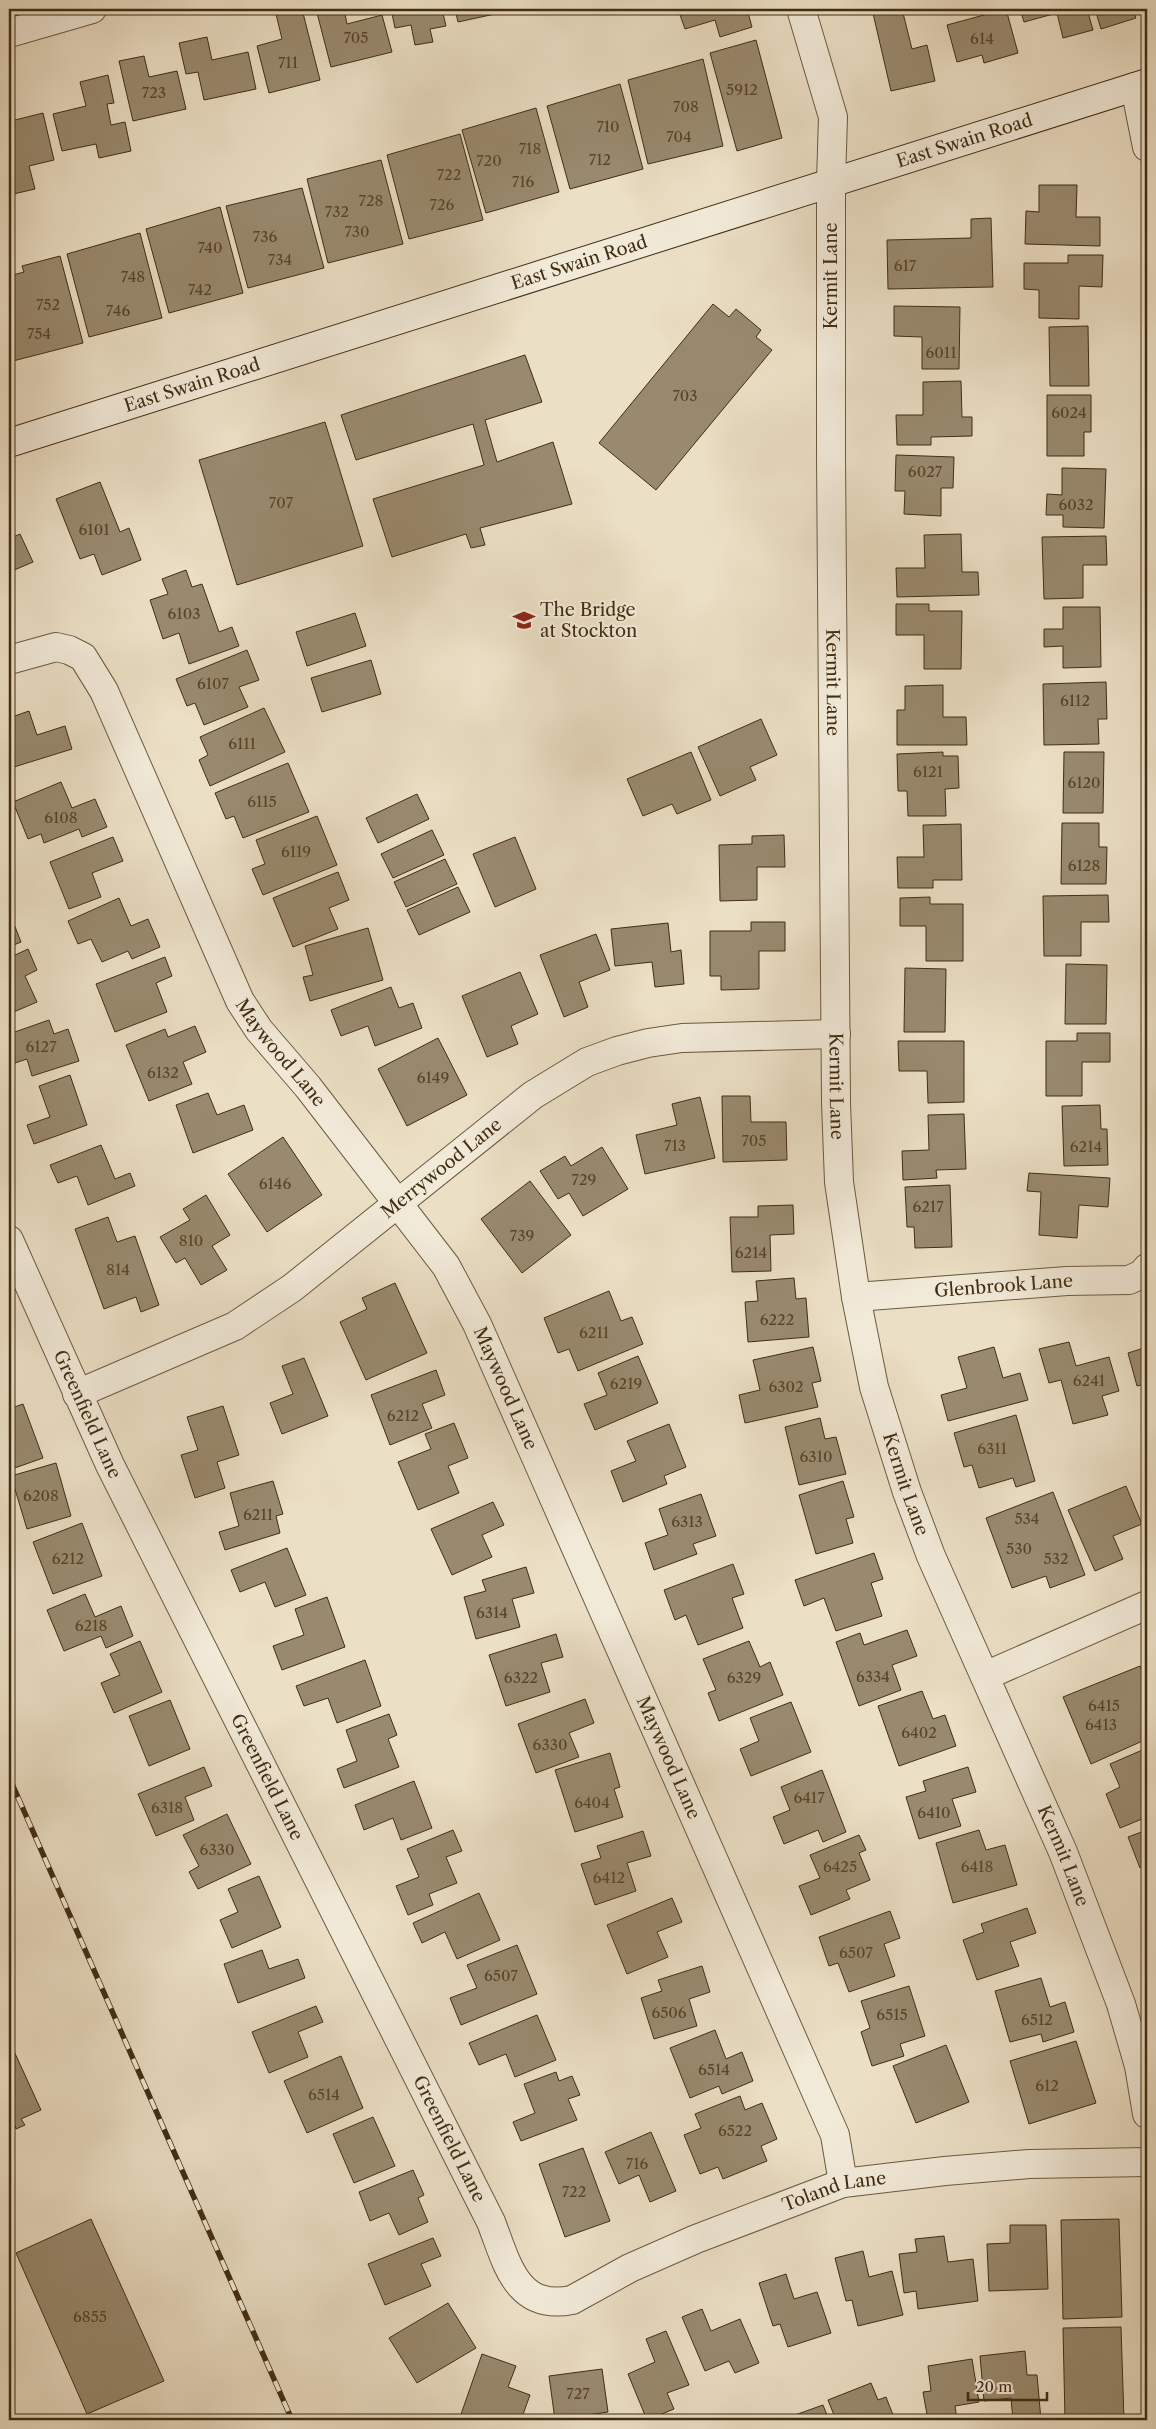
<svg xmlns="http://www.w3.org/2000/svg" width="1156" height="2429" font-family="'Libre Caslon Text',serif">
<rect width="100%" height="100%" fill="#ebdfc5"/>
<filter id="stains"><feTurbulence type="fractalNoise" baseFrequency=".004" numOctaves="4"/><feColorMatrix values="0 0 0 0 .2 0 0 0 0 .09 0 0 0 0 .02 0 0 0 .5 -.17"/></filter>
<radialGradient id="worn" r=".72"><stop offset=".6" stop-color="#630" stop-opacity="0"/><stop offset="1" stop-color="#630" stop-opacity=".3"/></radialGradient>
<path fill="#998a6f" stroke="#412d12" d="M294 9H302L320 80 269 93 257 46 282 39 276 14Z
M316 9H344L347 24 382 15 392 52 331 67Z
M391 9H442L446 26 430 29 433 42 415 45 411 25 395 28Z
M455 9H518L458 22Z
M678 9H747L752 27 720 37 715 20 685 29Z
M872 9H902L912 49 927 45 935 81 891 91Z
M1006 9 1018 53 984 63 982 55 957 62 947 25Z
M1020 9H1087L1093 30 1063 38 1057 13 1024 22Z
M1095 9H1135H1133L1136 18 1101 29Z
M207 37 212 60 248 52 256 89 204 100 198 72 186 74 179 43Z
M756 40 782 138 737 151 710 53Z
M144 56 149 77 177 71 186 109 133 121 119 61Z
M703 59 723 146 648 164 628 80Z
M108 75 114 103 107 104 111 125 125 122 131 151 99 158 96 144 62 151 53 114 86 106 80 82Z
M620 84 643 169 570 189 547 106Z
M9 97 15 120 43 113 54 160 29 166 35 189 9 195Z
M536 108 559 192 486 213 462 130Z
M460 134 483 220 409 239 387 155Z
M381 160 403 244 328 263 307 179Z
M1039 185H1077L1076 217H1100V246L1025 244 1026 211 1039 212Z
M302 188 324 268 248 288 226 206Z
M220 207 243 293 169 313 146 229Z
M991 218 993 287 888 289 887 240 971 238V219Z
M140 233 162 318 89 337 67 254Z
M1068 255H1103L1102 287 1079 286V319L1039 318V290L1024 289V263H1068Z
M60 256 83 343 9 362V276L24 272 22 266Z
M713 304 729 317 736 309 761 330 756 337 772 350 656 490 599 443Z
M894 306 960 307 959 369H922V337L894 336Z
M1088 326 1089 386H1050L1049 327Z
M525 355 542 402 485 420 497 462 553 442 572 504 480 528 485 545 471 548 466 534 392 557 373 499 484 465 473 424 356 460 341 415Z
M961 381 962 417H972V436L931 437V445H897L896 415H923V382Z
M1047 395H1091V432H1084V456H1047Z
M325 422 363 546 237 585 199 460Z
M896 455 954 457 953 488H941V516L904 514 905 491H895Z
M1062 468 1106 469 1104 528 1063 527V515H1046L1047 494 1062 495Z
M100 482 120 532 129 528 141 560 102 575 94 554 80 559 56 499Z
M20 534 33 562 12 571 9 564V539Z
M961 534 962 572H978L979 595 897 597 896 568H925L924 535Z
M1106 536 1107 565H1083V598L1044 599 1042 537Z
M186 570 192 587 202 584 219 632 232 627 239 646 189 664 179 633 163 639 150 600 168 594 162 579Z
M896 604H929V611H962L961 669H924V635H896Z
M1063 607H1100L1101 667 1063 668V646L1044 647V629H1063Z
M355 613 366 646 307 666 296 632Z
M247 650 259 680 239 687 248 707 204 725 195 703 187 706 176 679Z
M371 660 381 694 322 712 311 678Z
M1106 682 1107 719H1098L1099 744 1044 745 1043 684Z
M943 685V717H966L967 745H897V710H905V686Z
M264 708 285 752 210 786 199 760 208 755 200 737Z
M29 711 37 735 65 726 72 749 14 767 9 751V718Z
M761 719 777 755 750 767 756 780 720 796 698 747Z
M691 752 711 800 677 814 672 804 643 816 627 779Z
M943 752V756H958L959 788 945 789 946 816H908L907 791H898L897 754Z
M1064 752H1104L1103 813H1063Z
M288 763 309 812 243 838 234 816 226 819 215 793Z
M61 782 72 808 95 799 107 827 82 837 79 829 44 843 41 834 28 839 13 802Z
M417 794 429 819 378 843 366 818Z
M317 816 337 865 263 895 252 869 265 864 256 840Z
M1062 823H1099V847H1107L1106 884H1061Z
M961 824 962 880H933V888H898L897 857H924L923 825Z
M432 830 444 855 393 878 381 854Z
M784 835 785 867H757V900L720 901 719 845 752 844V836Z
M113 837 123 861 92 873 101 897 69 909 50 862Z
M515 837 536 889 495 907 473 854Z
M445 859 457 884 406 907 394 882Z
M338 872 349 900 329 908 338 929 293 947 273 898Z
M458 887 470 912 419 935 407 910Z
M1108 895 1109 922H1081V956H1044L1043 896Z
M930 897V904H963V961H926V926H900V898Z
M119 898 131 926 148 919 160 947 132 959 128 951 102 962 91 939 78 944 68 921Z
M12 919 21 942 9 947V920Z
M751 922H785V951H759V989L721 990V976H710V931H751Z
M668 923 671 952 681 950 684 984 655 987 652 962 615 966 611 929Z
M368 928 383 980 310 1001 303 977 313 975 305 946Z
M596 934 610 970 579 982 588 1007 564 1017 540 955Z
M28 949 37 970 25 976 37 1002 9 1014V958Z
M165 957 172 976 156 983 167 1012 115 1032 96 984Z
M1066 964 1107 965 1106 1024H1065Z
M905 968 946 969 945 1032H904Z
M520 972 538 1014 511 1026 518 1044 487 1057 462 996Z
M391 987 399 1008 413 1003 422 1028 375 1046 368 1026 341 1036 331 1010Z
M49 1020 54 1034 68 1029 79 1061 32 1076 27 1059 9 1065V1034Z
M195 1026 206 1052 183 1062 192 1084 149 1101 126 1045 165 1029 168 1037Z
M1077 1033H1110V1062H1082V1096H1046V1041H1077Z
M438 1038 467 1095 407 1126 378 1069Z
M898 1041H964V1102L928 1103 927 1071H899Z
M70 1075 87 1125 34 1144 27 1125 50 1117 39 1086Z
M208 1093 217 1115 244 1105 253 1130 193 1153 176 1105Z
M722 1096H750L751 1122H786L787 1160 723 1162Z
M700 1097 715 1158 645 1174 636 1135 677 1125 672 1104Z
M1100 1105 1101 1129H1107L1108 1165 1064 1166 1062 1106Z
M964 1114 966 1169 936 1170 937 1178 903 1180 902 1151 929 1150 928 1115Z
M283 1137 322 1195 267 1232 228 1174Z
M101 1145 115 1179 130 1173 135 1186 88 1205 77 1176 58 1183 50 1165Z
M602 1147 628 1189 583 1216 569 1193 558 1199 540 1171 565 1156 571 1166Z
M1029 1173 1110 1178 1108 1207 1079 1205 1077 1238 1039 1235 1041 1192 1027 1191Z
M530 1181 571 1235 522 1273 481 1219Z
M950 1185 952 1247 915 1248 914 1227H907L905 1187Z
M206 1195 230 1235 212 1246 227 1270 201 1285 185 1258 176 1263 160 1237 190 1220 183 1209Z
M793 1205 794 1234 770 1235 771 1271 732 1272 730 1217H758V1206Z
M108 1217 117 1242 135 1236 159 1305 141 1312 136 1297 104 1309 75 1229Z
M794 1278 796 1299 806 1298 809 1337 748 1342 745 1302 758 1301 756 1281Z
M395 1283 427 1353 366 1380 340 1322 367 1309 362 1298Z
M609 1291 621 1321 632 1317 643 1344 578 1371 569 1349 558 1353 544 1318Z
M1069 1342 1076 1366 1109 1357 1119 1391 1102 1396 1108 1415 1073 1424 1061 1380 1049 1383 1039 1349Z
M813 1347 821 1381 812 1383 818 1407 745 1423 739 1395 760 1390 753 1360Z
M994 1347 1003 1378 1020 1373 1028 1400 948 1421 941 1395 967 1388 958 1357Z
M1147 1347V1391L1146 1384 1137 1386 1128 1353Z
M638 1356 658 1403 595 1430 584 1404 607 1395 598 1373Z
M304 1358 328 1416 282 1434 270 1403 293 1394 282 1366Z
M436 1370 445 1395 422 1404 432 1428 390 1445 371 1395Z
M9 1376 13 1387 9 1388Z
M23 1404 43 1458 9 1470V1409Z
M223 1406 239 1455 217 1462 225 1488 195 1498 181 1455 198 1450 187 1417Z
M1016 1415 1035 1481 1016 1487 1013 1478 979 1488 972 1465 964 1467 954 1433Z
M820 1418 825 1439 836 1437 846 1474 799 1485 785 1427Z
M454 1423 468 1458 448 1466 459 1493 418 1510 398 1462 431 1449 425 1434Z
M669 1424 686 1467 664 1476 667 1484 623 1502 611 1471 636 1461 627 1441Z
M56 1463 71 1516 27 1529 11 1476Z
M273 1481 283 1514 276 1516 280 1533 225 1550 219 1532 239 1526 230 1493Z
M843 1481 854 1517 846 1519 853 1543 816 1554 799 1495Z
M1126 1486 1142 1524 1113 1536 1123 1559 1095 1571 1068 1510Z
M1053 1492 1085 1575 1050 1588 1046 1576 1012 1588 986 1518Z
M701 1494 716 1536 693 1544 697 1554 654 1570 645 1543 668 1535 659 1509Z
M493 1502 504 1525 482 1535 492 1557 452 1575 431 1529Z
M82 1523 102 1576 53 1594 33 1542Z
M287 1548 306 1595 275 1607 265 1582 240 1592 231 1570Z
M874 1553 883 1579 871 1583 882 1616 836 1631 824 1598 804 1606 795 1580Z
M733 1564 744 1594 732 1598 743 1628 698 1645 686 1615 675 1620 664 1590Z
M526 1567 534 1593 512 1599 520 1627 476 1639 464 1597 486 1591 482 1580Z
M85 1594 95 1617 121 1606 133 1636 106 1648 101 1636 64 1651 47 1610Z
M327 1597 345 1647 282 1670 273 1646 304 1635 295 1609Z
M907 1630 917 1656 892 1665 901 1690 859 1706 836 1642 860 1633 864 1645Z
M556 1634 563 1657 541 1663 550 1692 506 1706 489 1655Z
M140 1641 162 1692 114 1713 101 1683 120 1675 110 1654Z
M749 1641 760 1667 770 1662 783 1695 719 1721 708 1693 716 1690 703 1659Z
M365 1660 381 1706 337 1723 328 1698 304 1706 296 1686Z
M1140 1666 1147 1684V1739L1091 1764 1063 1697Z
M922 1691 933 1719 945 1715 956 1746 899 1766 878 1706Z
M585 1699 594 1723 569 1733 579 1757 536 1773 518 1724Z
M170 1700 190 1749 149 1766 129 1716Z
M791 1702 811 1752 751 1776 740 1749 759 1741 750 1718Z
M389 1714 397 1735 388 1739 399 1767 344 1788 337 1769 357 1761 346 1730Z
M1147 1748V1817L1120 1828 1106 1794 1120 1787 1110 1764Z
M610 1753 620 1787 614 1789 623 1817 575 1832 555 1770Z
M204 1767 212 1786 185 1797 194 1820 156 1836 138 1794Z
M968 1767 976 1792 952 1799 961 1826 919 1839 906 1797 926 1791 923 1781Z
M822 1770 846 1832 823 1842 818 1830 784 1844 773 1817 790 1810 781 1787Z
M414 1781 432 1828 401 1840 393 1818 364 1830 355 1805Z
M227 1814 251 1864 198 1889 189 1872 199 1866 183 1835Z
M453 1830 462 1851 446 1857 457 1883 429 1894 433 1905 408 1915 396 1886 419 1877 407 1849Z
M979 1830 986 1850 1005 1845 1017 1885 953 1903 936 1843Z
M1147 1830V1865L1140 1868 1128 1837Z
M643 1831 651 1856 627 1863 636 1891 595 1905 581 1864 601 1858 597 1846Z
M859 1835 866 1850 859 1853 870 1880 846 1890 850 1899 811 1915 799 1886 820 1878 810 1855Z
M259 1876 281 1927 232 1948 220 1920 238 1912 228 1889Z
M479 1893 500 1940 457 1959 445 1932 422 1943 413 1923Z
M672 1898 682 1922 657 1932 668 1957 627 1974 607 1925Z
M1027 1908 1036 1933 1010 1942 1019 1966 977 1980 963 1940 984 1932 981 1924Z
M890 1911 900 1938 884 1944 895 1976 849 1992 838 1963 829 1966 819 1937Z
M517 1945 537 1994 461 2025 450 1998 477 1988 467 1965Z
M262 1950 269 1969 298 1959 305 1978 238 2003 224 1964Z
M702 1966 710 1992 689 1999 697 2026 654 2039 641 1998 662 1991 658 1980Z
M1041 1978 1050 2007 1065 2002 1074 2032 1043 2042 1041 2034 1010 2042 995 1991Z
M909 1986 925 2036 900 2044 904 2056 872 2066 861 2032 870 2028 861 2001Z
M316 2006 323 2022 298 2032 308 2057 269 2073 252 2032Z
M537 2015 556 2060 515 2077 506 2054 479 2065 469 2043Z
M715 2030 726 2059 742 2052 753 2081 722 2094 719 2086 690 2098 670 2048Z
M1076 2041 1096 2103 1029 2124 1010 2061Z
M946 2045 969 2102 916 2123 893 2066Z
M13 2049 41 2110 21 2119 25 2125 16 2129 14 2123 9 2125V2051Z
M341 2056 363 2108 307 2133 284 2081Z
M556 2072 559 2081 572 2076 580 2095 568 2099 577 2120 521 2141 513 2122 535 2113 524 2084Z
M740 2096 745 2110 762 2103 777 2139 761 2146 767 2161 723 2179 718 2167 700 2174 684 2135 701 2128 695 2114Z
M373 2117 395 2166 354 2183 333 2134Z
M651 2132 676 2191 650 2202 639 2175 619 2184 605 2152Z
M583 2148 610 2221 565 2237 539 2164Z
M413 2170 424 2195 418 2198 428 2222 399 2235 389 2213 370 2221 359 2192Z
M91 2219 164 2381 87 2414 16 2253Z
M1119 2219 1122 2317 1063 2319 1061 2220Z
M1010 2225H1046L1048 2289 989 2291 987 2244 1010 2243Z
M944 2236 948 2262 973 2259 978 2301 918 2309 916 2291 904 2293 899 2254 917 2252 915 2239Z
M433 2238 441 2256 421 2264 431 2286 385 2305 368 2264Z
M863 2251 869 2277 892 2271 903 2315 858 2326 852 2300 846 2301 835 2258Z
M786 2274 794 2299 817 2292 831 2333 788 2347 780 2324 773 2326 759 2283Z
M448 2303 476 2348 417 2383 389 2338Z
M702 2309 711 2331 740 2319 759 2363 735 2373 729 2361 705 2371 682 2317Z
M1121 2327 1124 2420H1065L1063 2328Z
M666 2331 689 2385 667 2393 674 2409 647 2420 628 2374 655 2362 646 2339Z
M1025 2351 1027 2375H1037L1041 2420H1013L1011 2398 984 2401 980 2356Z
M482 2354 516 2366 508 2387 530 2395 521 2420H459Z
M972 2359 979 2402 955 2406 957 2420H928L923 2392 931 2391 928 2366Z
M602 2369 608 2412 555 2420 549 2376Z
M871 2383 878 2400 886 2397 895 2420H836L828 2400Z
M823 2405 829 2420H781Z"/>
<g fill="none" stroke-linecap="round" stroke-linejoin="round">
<g stroke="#6c5a3f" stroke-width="30">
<g id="minor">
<path d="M9 33 92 9"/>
<path d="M1135 87 1147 147"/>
<path id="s1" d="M9 660 56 647 69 650 83 657 104 691 240 1001 259 1030 308 1087 446 1266 477 1324 835 2135 843 2183"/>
<path id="s2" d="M9 1240 110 1465 491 2222C507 2263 516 2311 572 2300L630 2268 696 2239 843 2183 945 2171 1029 2164 1147 2162"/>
<path id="s3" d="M856 1297 1067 1281 1129 1280 1142 1274 1147 1268"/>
<path id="s4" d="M77 1394 235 1326 292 1288 533 1095 587 1062 617 1051 648 1043 682 1038 836 1034"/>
<path d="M985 1676 1147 1605"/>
</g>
</g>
<g stroke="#6c5a3f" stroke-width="30">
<g id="tertiary">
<path id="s5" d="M801 9 833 117 831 182V456L836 1103 839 1182 856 1297 874 1387 907 1492 931 1556 1063 1852 1121 2004 1139 2066 1147 2114"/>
</g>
</g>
<g stroke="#412d12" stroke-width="30">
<g id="secondary">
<path id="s6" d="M9 443 1147 83"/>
</g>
</g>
<use href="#minor" stroke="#f2ead9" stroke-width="28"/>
<use href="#tertiary" stroke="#f2ead9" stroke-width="28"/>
<use href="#secondary" stroke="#f2ead9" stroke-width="28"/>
<g stroke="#412d12" stroke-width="5.5">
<path id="rail" d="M9 1777 292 2420"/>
</g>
<use href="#rail" stroke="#f2ead9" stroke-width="4" stroke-dasharray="11" stroke-linecap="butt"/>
</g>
<defs>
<g id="school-bare" transform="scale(1.725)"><path d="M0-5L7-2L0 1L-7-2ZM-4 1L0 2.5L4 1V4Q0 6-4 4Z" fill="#8f2418" stroke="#f2ead9" stroke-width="2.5" paint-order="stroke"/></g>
</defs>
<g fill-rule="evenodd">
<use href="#school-bare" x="524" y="620"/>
</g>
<g text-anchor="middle" stroke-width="4" stroke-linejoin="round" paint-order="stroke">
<g font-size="15" fill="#574429">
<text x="356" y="43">705</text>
<text x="982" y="44">614</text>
<text x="288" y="68">711</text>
<text x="742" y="95">5912</text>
<text x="154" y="98">723</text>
<text x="686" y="112">708</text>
<text x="608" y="132">710</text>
<text x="679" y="142">704</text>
<text x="530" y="154">718</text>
<text x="600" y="165">712</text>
<text x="489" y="166">720</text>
<text x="449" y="180">722</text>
<text x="523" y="187">716</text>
<text x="371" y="206">728</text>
<text x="442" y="210">726</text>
<text x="337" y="217">732</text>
<text x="357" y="237">730</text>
<text x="265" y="242">736</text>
<text x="210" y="253">740</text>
<text x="280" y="265">734</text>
<text x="905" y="271">617</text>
<text x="133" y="282">748</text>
<text x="200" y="295">742</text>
<text x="48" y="310">752</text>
<text x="118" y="316">746</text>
<text x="39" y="339">754</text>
<text x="941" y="358">6011</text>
<text x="685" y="401">703</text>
<text x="1069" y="418">6024</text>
<text x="925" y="477">6027</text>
<text x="281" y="508">707</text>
<text x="1076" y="510">6032</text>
<text x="94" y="535">6101</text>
<text x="184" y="619">6103</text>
<text x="213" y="689">6107</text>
<text x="1075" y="706">6112</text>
<text x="242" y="749">6111</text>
<text x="928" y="777">6121</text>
<text x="1084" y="788">6120</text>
<text x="262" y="807">6115</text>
<text x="61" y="823">6108</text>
<text x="296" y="857">6119</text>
<text x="1084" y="871">6128</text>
<text x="41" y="1052">6127</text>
<text x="163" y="1078">6132</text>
<text x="433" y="1083">6149</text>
<text x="754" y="1146">705</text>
<text x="675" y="1151">713</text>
<text x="1086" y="1152">6214</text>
<text x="584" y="1185">729</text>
<text x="275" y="1189">6146</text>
<text x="928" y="1212">6217</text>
<text x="522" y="1241">739</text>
<text x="191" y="1246">810</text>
<text x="751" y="1258">6214</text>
<text x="118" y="1275">814</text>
<text x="777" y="1325">6222</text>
<text x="594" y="1338">6211</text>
<text x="1089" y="1386">6241</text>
<text x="626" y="1389">6219</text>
<text x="786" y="1392">6302</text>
<text x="403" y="1421">6212</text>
<text x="992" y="1454">6311</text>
<text x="816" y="1462">6310</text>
<text x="41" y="1501">6208</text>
<text x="258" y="1520">6211</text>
<text x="1027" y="1524">534</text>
<text x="687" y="1527">6313</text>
<text x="1019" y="1554">530</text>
<text x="68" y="1564">6212</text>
<text x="1056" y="1564">532</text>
<text x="492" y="1618">6314</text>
<text x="91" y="1631">6218</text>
<text x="873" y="1682">6334</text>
<text x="521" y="1683">6322</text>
<text x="744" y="1683">6329</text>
<text x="1104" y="1711">6415</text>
<text x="1101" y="1730">6413</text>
<text x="919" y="1738">6402</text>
<text x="550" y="1750">6330</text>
<text x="809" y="1803">6417</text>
<text x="592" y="1808">6404</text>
<text x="167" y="1813">6318</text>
<text x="934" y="1818">6410</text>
<text x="217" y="1855">6330</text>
<text x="840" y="1872">6425</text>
<text x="977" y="1872">6418</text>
<text x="609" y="1883">6412</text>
<text x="856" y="1958">6507</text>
<text x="501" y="1981">6507</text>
<text x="669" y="2018">6506</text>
<text x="892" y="2020">6515</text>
<text x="1037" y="2025">6512</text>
<text x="714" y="2075">6514</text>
<text x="1047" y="2091">612</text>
<text x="324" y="2100">6514</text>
<text x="735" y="2136">6522</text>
<text x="637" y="2169">716</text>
<text x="574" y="2197">722</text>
<text x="90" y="2322">6855</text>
<text x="578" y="2399">727</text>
</g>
<g font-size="18" fill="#412d12" stroke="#f2ead9">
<text dy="6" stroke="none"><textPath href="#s6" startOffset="1002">East Swain Road</textPath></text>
<text dy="6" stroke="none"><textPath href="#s6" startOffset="598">East Swain Road</textPath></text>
<text transform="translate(831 276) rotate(-90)" y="6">Kermit Lane</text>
<text dy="6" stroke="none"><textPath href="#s6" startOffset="192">East Swain Road</textPath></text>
<text dy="6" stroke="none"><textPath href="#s5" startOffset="678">Kermit Lane</textPath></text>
<text dy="6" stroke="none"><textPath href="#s1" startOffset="522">Maywood Lane</textPath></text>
<text dy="6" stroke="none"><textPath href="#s5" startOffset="1082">Kermit Lane</textPath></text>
<text dy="6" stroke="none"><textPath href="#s4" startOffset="432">Merrywood Lane</textPath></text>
<text dy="6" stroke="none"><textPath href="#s3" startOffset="148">Glenbrook Lane</textPath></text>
<text dy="6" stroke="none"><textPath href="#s1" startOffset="928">Maywood Lane</textPath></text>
<text dy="6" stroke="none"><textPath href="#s2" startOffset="191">Greenfield Lane</textPath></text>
<text dy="6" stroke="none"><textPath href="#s5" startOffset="1488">Kermit Lane</textPath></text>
<text dy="6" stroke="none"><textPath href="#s1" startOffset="1332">Maywood Lane</textPath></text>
<text dy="6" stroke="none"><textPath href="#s2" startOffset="596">Greenfield Lane</textPath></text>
<text dy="6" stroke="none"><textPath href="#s5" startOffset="1892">Kermit Lane</textPath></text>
<text dy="6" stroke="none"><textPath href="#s2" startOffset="1001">Greenfield Lane</textPath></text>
<text dy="6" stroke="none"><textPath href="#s2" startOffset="1506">Toland Lane</textPath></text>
</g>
<g font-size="18" fill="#412d12" stroke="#f2ead9" text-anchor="start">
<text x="540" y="616">The Bridge<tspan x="540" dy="21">at Stockton</tspan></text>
</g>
</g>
<rect width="1156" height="2429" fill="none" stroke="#ebdfc5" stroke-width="30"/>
<rect x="10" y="10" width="1136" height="2409" fill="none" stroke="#412d12" stroke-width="2.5"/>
<rect x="15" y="15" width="1126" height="2399" fill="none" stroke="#412d12"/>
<path d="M968 2392v8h79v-8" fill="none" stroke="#412d12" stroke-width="2.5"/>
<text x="976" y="2392" font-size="15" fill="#412d12" stroke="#f2ead9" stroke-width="4" paint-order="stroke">20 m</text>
<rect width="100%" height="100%" filter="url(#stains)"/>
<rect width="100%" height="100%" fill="url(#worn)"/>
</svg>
